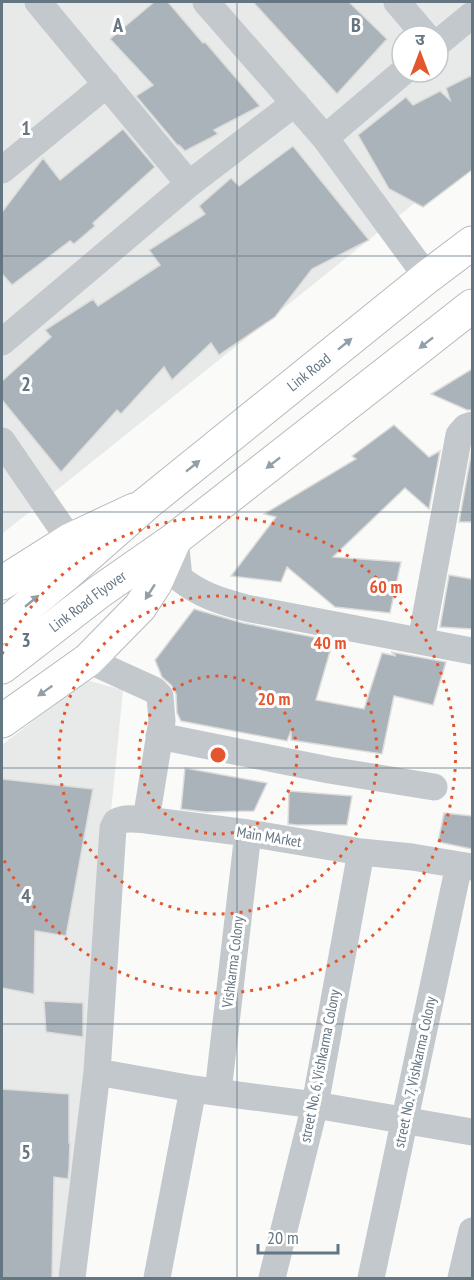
<svg xmlns="http://www.w3.org/2000/svg" width="474" height="1280" font-family="'PT Sans Narrow','Noto Sans Devanagari',sans-serif">
<rect width="100%" height="100%" fill="#fafaf8"/>
<path fill="#e8e9e9" fill-rule="evenodd" d="M2 2H472V157L2 534ZM402 36H438V72H402Z
M86 680 123 690 65 1278H2V745Z"/>
<path fill="#aab3b9" stroke="#dcdcda" stroke-width="1.5" d="M154 2H168L203 43 205 42 260 106 214 130 218 134 185 151 179 145 178 146 136 96 153 85 110 39Z
M253 2H349L387 39 337 94Z
M472 75V170L423 207 389 189 358 135 406 97 413 105 440 91 450 100 446 88Z
M123 129 155 167 93 223 95 226 74 244 70 241 12 285 2 274V212L43 158 60 180Z
M293 146 369 240 312 269 275 317 219 355 211 343 172 380 164 367 121 414 117 410 61 472 2 400V381L51 337 45 330 93 299 98 306 160 265 149 250 205 214 199 206 231 178 239 186Z
M472 369V410H467L431 394Z
M394 425 429 457 440 451 429 509 405 488 333 557 401 562 390 613 335 607 287 567 281 582 231 576 276 517 264 514 356 459 352 456Z
M472 449V522H459Z
M449 575 472 579V629L440 627Z
M194 609 243 623 333 641 316 700 364 709 382 653 396 656 391 652 446 662 433 705 394 696 382 754 291 740V731L287 741 181 721 177 713 176 694 171 685 162 677 155 660Z
M185 768 267 783 254 811 206 812 181 809Z
M2 779 93 789 66 936 35 931 34 994 2 988Z
M289 791 352 796 347 825H297L288 824Z
M444 813 472 816V849L438 842Z
M44 1001 83 1003V1037L46 1032Z
M2 1089 69 1094V1143H70L69 1169 68 1179 54 1177 52 1278H2Z"/>
<g fill="none" stroke-linecap="round" stroke-linejoin="round">
<g stroke="#b3babf" stroke-width="35">
<path id="secondary" d="M2 583 70 540 134 510
M2 721 88 660 140 607 155 584 175 539"/>
</g>
<g stroke="#b5babe" stroke-width="35">
<g id="primary">
<path id="s1" d="M2 627 64 576 147 503 427 277 472 243"/>
<path id="s2" d="M2 667 99 592 175 539 472 306"/>
</g>
</g>
<path stroke="#c3c8cc" stroke-width="27" d="M38 2 189 184
M206 2 325 138 427 277
M397 2 426 36
M438 43 472 15
M325 138 403 72
M2 170 107 84
M2 342 189 184 295 103
M2 441 70 540
M175 539 179 578C200 595 220 601 246 608L472 651
M421 641 459 435 466 427 472 425
M88 660 154 690 160 696 162 721 146 820
M159 736 329 770 434 787
M97 1072 193 1089 315 1105 472 1132
M218 1092 248 833
M72 1278 97 1072 113 828 116 822C125 817 136 819 146 820L248 833 361 852 412 857 472 867
M157 1278 193 1089
M272 1278 315 1105 361 852
M371 1278 459 865
M461 1278 472 1231"/>
<use href="#secondary" stroke="#fff" stroke-width="33"/>
<use href="#primary" stroke="#fff" stroke-width="33"/>
</g>
<defs><path id="oneway-solid" d="M-6-.8H1V-3.2L6.5 0L1 3.2V.8H-6Z" transform="scale(1.5)"/></defs>
<g fill="#939fa8">
<use href="#oneway-solid" transform="translate(426 343) rotate(142)"/>
<use href="#oneway-solid" transform="translate(345 344) rotate(-39)"/>
<use href="#oneway-solid" transform="translate(273 463) rotate(142)"/>
<use href="#oneway-solid" transform="translate(193 466) rotate(-39)"/>
<use href="#oneway-solid" transform="translate(150 592) rotate(123)"/>
<use href="#oneway-solid" transform="translate(32 601) rotate(-40)"/>
<use href="#oneway-solid" transform="translate(45 691) rotate(145)"/>
</g>
<path fill="none" stroke="#657683" stroke-width="1.5" stroke-opacity="0.55" d="M237 2V1278M2 256H472M2 512H472M2 768H472M2 1024H472"/>
<g fill="none" stroke="#e4572e" stroke-width="3" stroke-dasharray="3 6">
<circle cx="218" cy="755" r="79"/>
<circle cx="218" cy="755" r="159"/>
<path d="M2 654A238 238 0 1 1 2 856"/>
</g>
<g text-anchor="middle" stroke-width="6" stroke-linejoin="round" paint-order="stroke">
<g font-size="15" fill="#657683" stroke="#fff">
<text dy="5" stroke="none"><textPath href="#s1" startOffset="399">Link Road</textPath></text>
<text dy="5" stroke="none"><textPath href="#s2" startOffset="108">Link Road Flyover</textPath></text>
<text transform="translate(269 837) rotate(9)" y="5">Main MArket</text>
<text transform="translate(233 962) rotate(-83)" y="5">Vishkarma Colony</text>
<text transform="translate(320 1066) rotate(-79)" y="5">street No. 6, Vishkarma Colony</text>
<text transform="translate(415 1072) rotate(-78)" y="5">street No. 7, Vishkarma Colony</text>
</g>
</g>
<g font-size="20" text-anchor="middle" font-weight="bold" fill="#657683" stroke="#fff" stroke-width="6" stroke-linejoin="round" paint-order="stroke">
<text x="118" y="32">A</text>
<text x="356" y="32">B</text>
<text x="26" y="135">1</text>
<text x="26" y="391">2</text>
<text x="26" y="647">3</text>
<text x="26" y="903">4</text>
<text x="26" y="1159">5</text>
</g>
<circle cx="218" cy="755" r="9" fill="#e4572e" stroke="#fff" stroke-width="3"/>
<g font-size="18" text-anchor="middle" font-weight="bold" fill="#e4572e" stroke="#fff" stroke-width="6" stroke-linejoin="round" paint-order="stroke">
<text x="386" y="593">60 m</text>
<text x="330" y="649">40 m</text>
<text x="274" y="705">20 m</text>
</g>
<rect width="474" height="1280" fill="none" stroke="#657683" stroke-width="6"/>
<g transform="translate(420 54)"><circle r="28" fill="#ffffff" stroke="#c1c8cd" stroke-width="1.5"/>
<path d="M0-4.5L10 22L0 15L-10 22Z" fill="#e4572e"/>
<text y="-9" font-size="16" font-weight="bold" text-anchor="middle" fill="#657683">उ</text>
</g>
<path d="M258 1244v9h80v-9" fill="none" stroke="#657683" stroke-width="3"/>
<text x="267" y="1244" font-size="18" fill="#657683" stroke="#ffffff" stroke-width="4.5" paint-order="stroke">20 m</text>
</svg>
